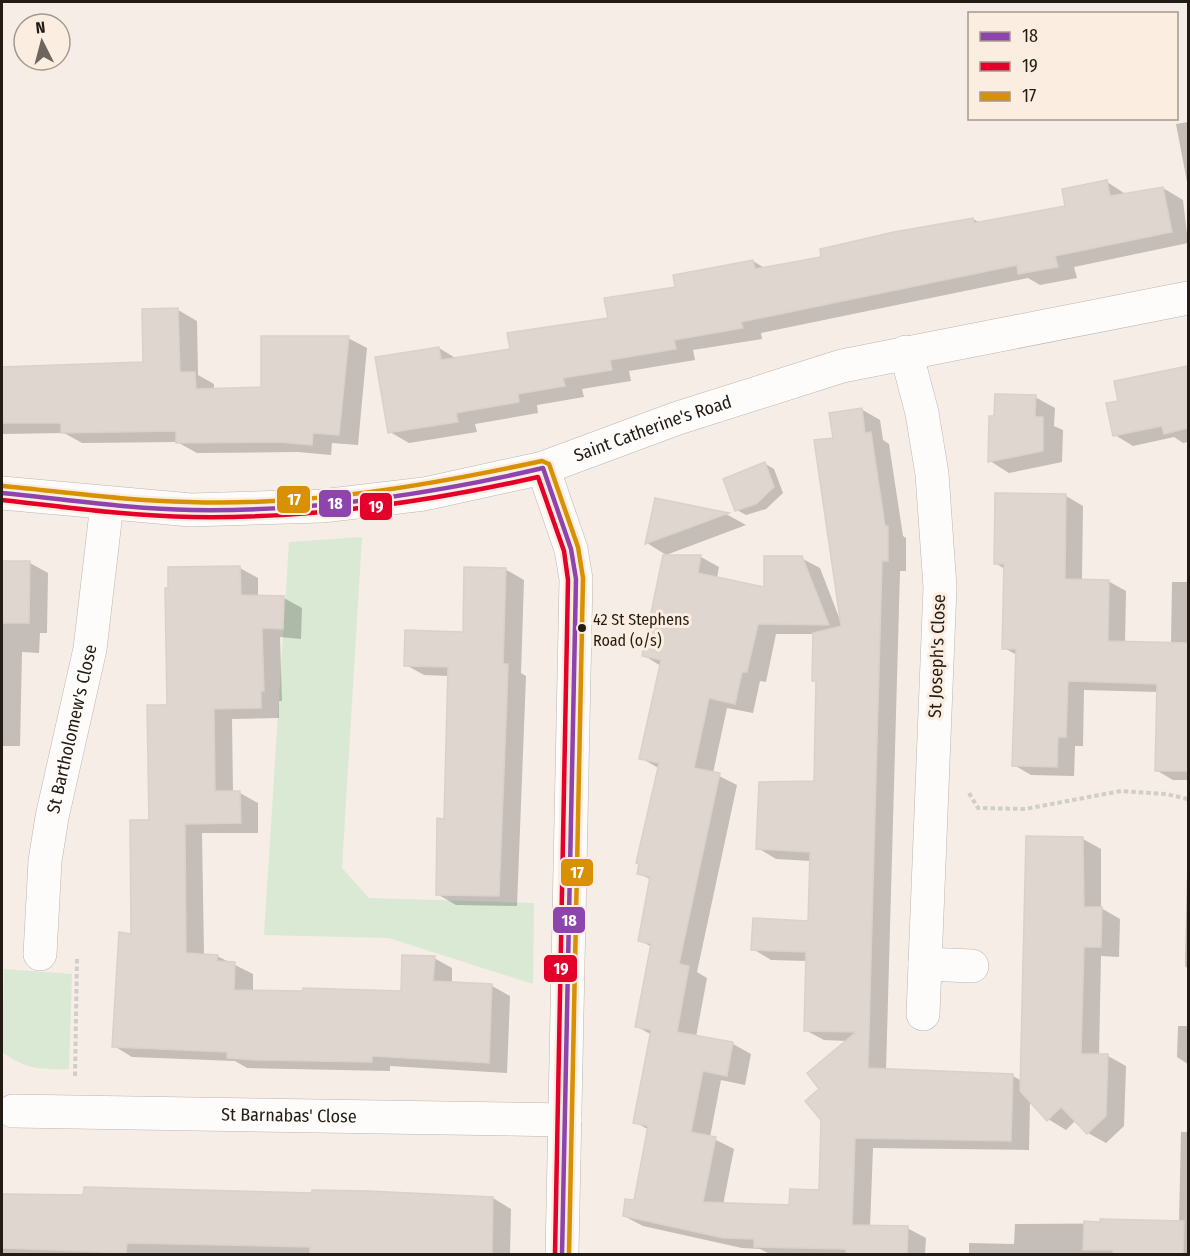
<svg xmlns="http://www.w3.org/2000/svg" width="1190" height="1256" font-family="'Fira Sans Condensed',sans-serif">
<rect width="100%" height="100%" fill="#f5ede6"/>
<path fill="#dae9d3" d="M362 537 342 868 369 898 534 903 533 984 389 938 264 935 289 542Z
M4 969 72 974 69 1069C40 1070 26 1069 2 1052Z"/>
<path fill="#0003" fill-rule="evenodd" d="M1188 122V187L1176 124Z
M1107 182 1127 195 1163 188 1183 200 1188 243 1074 267 1077 278 1040 285 1028 278 761 333 762 339 693 350 695 360 629 371 631 381 582 389 584 397 537 405 538 413 475 424 477 432 409 443 390 432 439 348 457 359 512 350 609 319 677 288 753 261 766 269 823 258 973 219 980 223 1067 207Z
M144 310H178L197 321 198 375 214 384V390L262 389 348 338 367 348 358 445 332 443 331 455 298 452 197 453 177 442 82 443 64 433 2 434V368L145 363Z
M1188 368V442L1183 443 1174 437 1133 446 1115 435 1120 402 1116 383Z
M1035 397 1055 408 1054 426 1063 430 1062 462 1009 473 990 461 996 418Z
M861 409 880 420 883 440 889 444 903 536 906 538V571H900L886 1071 1013 1076 1022 1081 1083 839 1101 849V908L1120 919 1119 957 1101 956 1099 1056H1108L1126 1066 1124 1126 1106 1143 1088 1133 1076 1120 1066 1130 1048 1119 1030 1100 1029 1150 873 1148 870 1227 907 1228 926 1238 925 1254H770L760 1249 742 1248 643 1226 624 1216 636 1201 649 1130 635 1122 652 1035 636 1026 652 947 639 940 651 880 639 873 660 769 641 758 661 666 643 655 664 557H701L719 567 717 578 766 589 801 558 820 568 840 620 835 439ZM776 634H814L813 680 817 682 815 782 758 848 776 859 811 861 810 922 753 949 771 960 807 961 805 1030 824 1040 848 1041 822 1089 820 1192 791 1207 723 1205 734 1149 710 1137 721 1080 745 1085 751 1054 733 1044 696 1037 707 978 697 972 737 785 713 773 727 708 753 713 760 681 766 682Z
M764 463 774 469 783 493 766 509 746 515 737 510Z
M1066 496 1083 506 1082 581H1108L1126 591 1125 643 1171 644 1172 582H1188V780H1173L1156 770 1159 692 1084 690 1083 746H1075L1074 776 1031 775 1014 765 1017 655 1004 648 1005 569 995 563Z
M656 500 728 515 746 525 666 555 647 543Z
M2 562 30 563 48 573 47 633H40L39 653 22 652 20 746H2Z
M240 568 258 578V597L284 598 302 608 301 639 280 637 282 701H279V718L232 719 233 793H240L258 803V833H202L204 955 217 956 253 974V991L402 993 434 958 452 968V984L492 986 510 996 507 1073 390 1066V1071L247 1068 235 1061 132 1057 114 1046 168 706Z
M505 569 524 580 521 673 526 676 517 906 456 905 437 894 445 820 449 676 424 675 406 665 464 634Z
M1187 869H1188V969L1185 966Z
M1178 1026H1188V1064L1177 1057Z
M1181 1132H1188V1254H969V1243L1014 1244 1015 1224 1179 1223Z
M2 1195 493 1198 511 1209 510 1254H2Z"/>
<path fill="#ded6cf" stroke="#dad1ca" stroke-width="1.5" d="M1107 180 1110 196 1163 187 1172 232 1055 256 1058 267 1018 274 1017 265 741 322 743 328 674 340 676 349 610 360 612 370 563 378 565 386 518 394 519 402 456 413 458 422 388 433 375 357 439 347 441 360 510 349 507 333 608 318 604 298 675 287 673 275 753 260 755 269 821 257 820 249 894 232 973 218 974 223 1065 206 1062 189Z
M178 308 180 372H195L196 389 261 387V336H349L339 435 313 433 312 445 278 442 176 443V431L61 433V423H2V367L143 362 142 309Z
M1188 366V428L1164 434 1162 426 1113 436 1106 403 1118 401 1114 381Z
M995 394 1036 395 1035 417H1043V451L988 462 989 416H994Z
M862 408 865 433 871 432 885 526H888V561H882L868 1068 1013 1074 1011 1141 855 1138 852 1225 908 1226 907 1254H846V1249L754 1247V1239L723 1238 623 1216 625 1199 634 1200 648 1126 633 1123 651 1030 635 1027 651 944 638 941 650 877 637 874 639 864 636 863 659 763 639 759 661 660 642 656 663 555H701L698 573 764 587V556H802L829 625 758 624 747 672H742L735 704 709 698 694 768 720 773 679 964 689 966 677 1032 733 1042 727 1076 703 1071 691 1132 716 1137 703 1202 789 1205 790 1189 819 1190 821 1120 805 1101 819 1089 807 1073 856 1032 804 1031 806 952 751 950 753 918 808 921 810 852 756 849 759 782 814 781 816 681H812L813 633 841 626 814 440 833 438 829 413Z
M765 462 774 487 756 504 735 511 723 479Z
M995 493 1066 494 1065 579 1109 580 1108 641 1188 643V771H1155L1157 684 1068 681 1066 737H1058L1057 767 1012 766 1016 649H1002L1004 564H994Z
M655 498 729 513 645 544Z
M2 561H30L29 623H2Z
M240 566 241 595 284 596 283 629 262 628 264 691H261V708L214 709 215 791H240L241 823 185 824 186 953 218 955 217 961 235 962 234 990 303 991V988L401 991 402 955 435 956 433 981 492 984 489 1063 372 1056V1062L256 1060 227 1058V1052L112 1047 119 932 131 934 130 820H149L147 705H167L165 588H168V567Z
M464 567 506 568 503 664H508L507 698 499 896 436 895 437 818 444 819 448 667 404 666 405 630 463 632Z
M1026 836 1083 837 1084 907H1102L1101 947H1084L1081 1054H1108L1106 1116 1087 1134 1061 1107 1047 1121 1020 1091Z
M84 1187 312 1193V1190L368 1191 493 1197 492 1254H310V1247L127 1243 126 1253 2 1248V1194L83 1195Z
M1100 1219 1184 1221 1183 1254H1113V1250H1083L1084 1221 1100 1222Z"/>
<g fill="none" stroke-linecap="round" stroke-linejoin="round">
<g stroke="#bcb5ae" stroke-width="34">
<g id="street">
<path d="M906 352 922 413 932 474 940 587 923 1014"/>
<path d="M543 468 571 549 576 579 562 1254"/>
<path id="s1" d="M2 493 191 510 322 506 424 494 543 468 678 418 842 366 1188 298"/>
<path id="s2" d="M40 954 45 861 52 817 90 649 107 504"/>
<path d="M925 964 972 966"/>
<path id="s3" d="M13 1111 565 1120"/>
</g>
</g>
<path stroke="#d1ceca" stroke-width="4" stroke-dasharray="4.5 3" stroke-linecap="butt" d="M969 793 978 808 1025 809 1121 791 1166 794 1188 799
M75 1076 77 958"/>
<use href="#street" stroke="#fefcfb" stroke-width="33"/>
<g stroke="#fbede0" stroke-width="9">
<path id="bus-1" d="M2 493C65 499 128 509 192 510 311 512 428 495 543 468L571 549 576 579 562 1254"/>
</g>
<g stroke="#fbede0" stroke-width="9">
<path id="bus-2" d="M2 500C65 507 128 516 192 517 309 519 424 503 538 477L564 551 568 580 555 1254"/>
</g>
<g stroke="#fbede0" stroke-width="9">
<path id="bus-3" d="M3 486C65 492 127 501 189 502 309 506 426 486 542 461L549 464 578 547 583 578 569 1254"/>
</g>
<use href="#bus-1" stroke="#8e44ad" stroke-width="4.5"/>
<use href="#bus-2" stroke="#e4002b" stroke-width="4.5"/>
<use href="#bus-3" stroke="#d79103" stroke-width="4.5"/>
</g>
<circle fill="#241c14" stroke="#fbede0" stroke-width="2" cx="582" cy="628" r="5"/>
<g text-anchor="middle" stroke-width="6" stroke-linejoin="round" paint-order="stroke">
<g font-size="16" fill="#241c14" stroke="#fbede0" text-anchor="start">
<text x="593" y="625">42 St Stephens<tspan x="593" dy="21">Road (o/s)</tspan></text>
</g>
<g font-size="18" fill="#241c14" stroke="#fbede0">
<text dy="6" stroke="none"><textPath href="#s1" startOffset="662">Saint Catherine's Road</textPath></text>
<text transform="translate(937 656) rotate(-88)" y="6">St Joseph's Close</text>
<text dy="6" stroke="none"><textPath href="#s2" startOffset="228">St Bartholomew's Close</textPath></text>
<text dy="6" stroke="none"><textPath href="#s3" startOffset="276">St Barnabas' Close</textPath></text>
</g>
</g>
<g stroke="#fbede0" stroke-width="2">
<rect x="276" y="485" width="35" height="29" rx="6" fill="#d79103"/>
<rect x="318" y="489" width="34" height="29" rx="6" fill="#8e44ad"/>
<rect x="359" y="492" width="34" height="29" rx="6" fill="#e4002b"/>
<rect x="560" y="858" width="34" height="29" rx="6" fill="#d79103"/>
<rect x="552" y="906" width="34" height="28" rx="6" fill="#8e44ad"/>
<rect x="543" y="954" width="35" height="29" rx="6" fill="#e4002b"/>
</g>
<g font-size="16" text-anchor="middle" font-weight="bold" fill="#fff">
<text x="294" y="505">17</text>
<text x="335" y="509">18</text>
<text x="376" y="512">19</text>
<text x="577" y="878">17</text>
<text x="569" y="926">18</text>
<text x="561" y="974">19</text>
</g>
<rect width="1190" height="1256" fill="none" stroke="#241c14" stroke-width="6"/>
<rect x="968" y="12" width="210" height="108" fill="#fbede0" stroke="#a5998e" stroke-width="1.5"/>
<rect x="980" y="32" width="30" height="9" fill="#8e44ad" stroke="#a5998e" stroke-width="1.5"/>
<text x="1022" y="42" font-size="18" fill="#241c14">18</text>
<rect x="980" y="62" width="30" height="9" fill="#e4002b" stroke="#a5998e" stroke-width="1.5"/>
<text x="1022" y="72" font-size="18" fill="#241c14">19</text>
<rect x="980" y="92" width="30" height="9" fill="#d79103" stroke="#a5998e" stroke-width="1.5"/>
<text x="1022" y="102" font-size="18" fill="#241c14">17</text>
<g transform="translate(42 42) rotate(354)"><circle r="28" fill="#fbede0" stroke="#a5998e" stroke-width="1.5"/>
<path d="M0-4.5L10 22L0 15L-10 22Z" fill="#6d655e"/>
<text y="-9" font-size="16" font-weight="bold" text-anchor="middle" fill="#241c14">N</text>
</g>
</svg>
